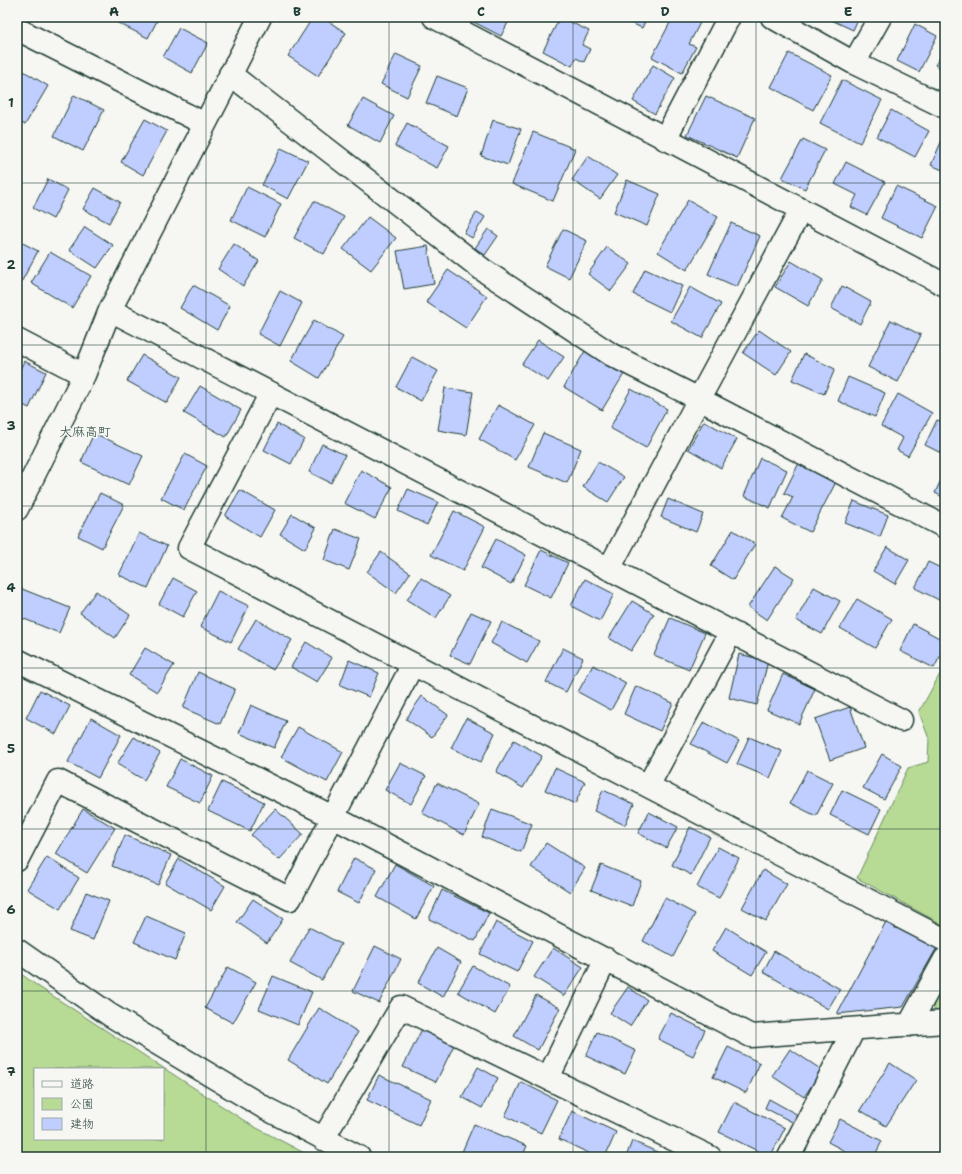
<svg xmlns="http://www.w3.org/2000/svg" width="962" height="1174" font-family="'Shantell Sans','Klee One',sans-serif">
<rect width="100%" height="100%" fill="#f6f6f2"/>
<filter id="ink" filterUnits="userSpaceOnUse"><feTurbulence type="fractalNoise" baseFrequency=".025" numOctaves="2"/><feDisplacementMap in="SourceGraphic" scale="8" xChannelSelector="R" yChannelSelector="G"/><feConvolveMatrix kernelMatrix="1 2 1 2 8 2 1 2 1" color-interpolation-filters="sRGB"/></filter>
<g filter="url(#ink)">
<path fill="#b7da95" stroke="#6b8c64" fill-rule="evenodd" d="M945 665V926L857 878 908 768 928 762 929 739 919 712Z
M17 971 39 987 251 1125 312 1157H17ZM35 1069H163V1139H35Z
M945 976V1012H936L931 1002Z"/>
<path fill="#bfceff" stroke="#1f3d34" d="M108 17H159L148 38 108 18Z
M313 17H322L346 33 318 76 288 56Z
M469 17H511L501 36 468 19Z
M560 17 589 31 582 45 590 49 584 62 576 58 572 66 543 51Z
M618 17H647L642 28Z
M673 17H699L702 19 689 44 696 47 682 73 652 57Z
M825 17H859L853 30Z
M915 24 937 36 919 72 897 61Z
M179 28 208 43 192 73 163 57Z
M945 50V71L935 65Z
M789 53 832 75 813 110 771 87Z
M396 54 422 66 407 97 381 84Z
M653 65 675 78 655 114 633 101Z
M17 67 48 86 25 125 17 120Z
M437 76 468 88 457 116 426 103Z
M842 80 882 100 860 143 820 123Z
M74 95 104 110 83 151 54 136Z
M706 96 755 118 737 158 687 135Z
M363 99 394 116 380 143 348 125Z
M891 110 929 131 915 157 877 137Z
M145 119 167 131 143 175 121 162Z
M493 120 521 129 508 165 481 156Z
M407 123 449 146 437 168 395 146Z
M533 132 575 149 553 201 512 184Z
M803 139 825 150 805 189 782 178Z
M942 140 945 141V171L931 165Z
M281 148 308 161 288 199 262 185Z
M588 156 617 175 600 199 572 180Z
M846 162 885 182 867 215 851 207 857 195 835 184Z
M48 179 68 190 53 219 33 208Z
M627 180 660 194 647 226 614 212Z
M896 186 938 206 922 238 881 218Z
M247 187 281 204 265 237 231 220Z
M95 188 120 202 109 223 83 209Z
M688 200 718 217 687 270 658 252Z
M314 201 344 217 324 254 294 238Z
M477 212 485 217 472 238 464 233Z
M368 217 396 238 371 270 343 249Z
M731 223 760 236 737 287 708 274Z
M85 227 113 245 97 268 69 250Z
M488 229 498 236 485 255 475 248Z
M563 229 587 241 569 278 545 266Z
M17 240 38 251 17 290Z
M234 244 259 261 243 286 218 269Z
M428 246 434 284 404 289 397 251Z
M607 247 631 264 611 291 588 274Z
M50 252 91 276 72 308 31 283Z
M791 261 823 280 808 306 775 287Z
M645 269 682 286 670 312 633 294Z
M448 270 487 296 466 328 426 302Z
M193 285 230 306 217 330 180 308Z
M842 286 871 302 860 324 831 308Z
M690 287 721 304 702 338 671 321Z
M280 291 302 303 280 346 258 334Z
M314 320 343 337 319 378 291 361Z
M891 320 921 335 898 382 868 367Z
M759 330 791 352 776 375 743 353Z
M538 340 564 357 548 381 522 364Z
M585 351 624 374 602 410 564 387Z
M804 354 835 369 824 394 792 380Z
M142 355 181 377 167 403 127 381Z
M412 357 438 371 421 401 396 387Z
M24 361 46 372 29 408 17 402V376Z
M848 377 885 393 875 417 838 401Z
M200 386 241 410 226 437 184 413Z
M445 388 473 392 466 435 438 430Z
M631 389 667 409 646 448 610 428Z
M898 394 932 413 908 456 897 450 903 438 881 426Z
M498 405 535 425 515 460 479 439Z
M937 420 945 423V455L925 445Z
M704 421 737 439 721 468 688 449Z
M277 424 304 439 291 464 264 450Z
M94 433 143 456 129 485 81 462Z
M543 433 581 449 567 483 529 467Z
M322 444 345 455 331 483 309 472Z
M185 454 207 466 184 510 161 498Z
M760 458 787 470 770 508 744 496Z
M800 461 837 480 810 532 782 518 793 497 784 493Z
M598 462 624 477 608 502 583 487Z
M361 470 392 487 375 519 344 503Z
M945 471V498L935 493Z
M408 489 438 502 427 525 398 511Z
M240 490 275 510 260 537 225 516Z
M100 493 124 505 102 548 78 536Z
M668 499 703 514 696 532 661 517Z
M854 501 888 515 880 537 845 523Z
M454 511 485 527 463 571 431 555Z
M292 514 316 528 305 549 280 534Z
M335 529 361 539 349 570 324 560Z
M733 530 755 544 733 580 711 566Z
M139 533 167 546 148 588 119 575Z
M496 539 526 555 511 584 481 568Z
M887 547 909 560 895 584 873 571Z
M541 550 568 563 551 598 524 585Z
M381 552 410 573 396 593 367 572Z
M928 562 945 570V603L915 588Z
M775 566 794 578 767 620 748 607Z
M173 578 197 591 183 617 159 604Z
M421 578 450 596 436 618 407 600Z
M585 579 614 594 600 621 571 606Z
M17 587 70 608 59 633 17 616Z
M814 587 840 601 822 634 796 620Z
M96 591 130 615 115 638 80 613Z
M218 591 249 606 231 642 200 627Z
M857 599 892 619 875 648 840 628Z
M632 601 654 614 631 651 609 638Z
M471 612 491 621 470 664 450 655Z
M670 618 705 633 689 670 654 655Z
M256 619 292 640 273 670 238 649Z
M502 622 539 641 527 663 491 643Z
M913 624 945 641V647L934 668 900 651Z
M306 642 332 658 317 682 291 667Z
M145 648 174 665 157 692 129 675Z
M563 648 583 658 566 692 546 682Z
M739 654 768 661 757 705 729 698Z
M349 660 379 673 369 697 340 685Z
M593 665 626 683 611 710 578 692Z
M198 672 235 689 220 724 183 708Z
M783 674 815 689 799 724 767 710Z
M636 686 673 703 660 731 624 714Z
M40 690 70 706 56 734 26 718Z
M422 696 448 715 432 737 406 719Z
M251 705 286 721 274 748 239 733Z
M850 707 864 748 830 760 815 719Z
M91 718 121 735 98 778 68 762Z
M466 718 495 733 481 762 451 748Z
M704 722 739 741 727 763 691 744Z
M298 727 343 752 327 782 281 757Z
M134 737 160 753 144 780 117 764Z
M749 737 782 751 770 778 737 764Z
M514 740 542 756 523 788 496 772Z
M882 754 902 766 884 799 863 788Z
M180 759 213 776 200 803 166 787Z
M400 763 426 776 411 804 385 790Z
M555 768 585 782 575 804 545 790Z
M807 770 833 783 816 816 790 803Z
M222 782 264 802 250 831 208 811Z
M437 783 479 804 464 835 422 813Z
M603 790 634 804 625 825 594 811Z
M842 790 881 809 869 834 830 815Z
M83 809 115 828 87 873 56 854Z
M275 809 303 834 279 860 251 835Z
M492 809 532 824 521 852 482 837Z
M649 812 678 827 666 848 638 833Z
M690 827 710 837 691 875 672 865Z
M125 835 171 855 158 885 112 866Z
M546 843 585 868 570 892 531 867Z
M718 847 739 858 719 898 697 887Z
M47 857 79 878 60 909 27 889Z
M354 858 376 869 359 903 337 892Z
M179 859 225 886 211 910 165 883Z
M395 864 434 886 416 919 377 897Z
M601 865 641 881 632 906 591 890Z
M763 870 787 884 766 921 742 908Z
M442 890 489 913 475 941 429 919Z
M86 892 109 901 93 940 70 931Z
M665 898 695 914 673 957 643 941Z
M253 899 283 919 267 943 237 922Z
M146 916 186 933 175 960 134 942Z
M889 916 939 944 903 1007 837 1014Z
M496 922 533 941 517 972 480 954Z
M309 927 341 944 322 980 290 963Z
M726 927 766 952 752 975 712 951Z
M375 946 401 959 379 1003 353 991Z
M437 948 461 962 443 997 418 983Z
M553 948 583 967 564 996 534 977Z
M774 951 840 989 828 1009 763 972Z
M473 966 510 987 495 1014 458 992Z
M228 967 256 982 233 1023 205 1008Z
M273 976 312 992 298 1025 259 1009Z
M628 987 647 1000 630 1026 610 1013Z
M536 995 560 1008 538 1050 514 1036Z
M319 1008 358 1032 327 1084 288 1060Z
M671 1013 705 1030 693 1056 658 1039Z
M422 1029 454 1045 436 1082 403 1067Z
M597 1032 636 1051 625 1074 586 1056Z
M728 1047 760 1063 746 1093 713 1077Z
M790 1049 822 1070 804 1097 772 1076Z
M890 1063 916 1080 886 1126 860 1110Z
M478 1067 498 1078 482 1108 462 1097Z
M379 1075 431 1099 419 1125 367 1100Z
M521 1082 557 1100 541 1133 505 1116Z
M769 1099 798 1115 794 1123 765 1108Z
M734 1102 785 1128 770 1157 719 1132Z
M572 1111 616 1132 605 1157H597L559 1139Z
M840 1119 882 1141 874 1157H856L828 1142Z
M474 1124 527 1146 522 1157H475L462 1152Z
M632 1141 664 1155V1157H626Z"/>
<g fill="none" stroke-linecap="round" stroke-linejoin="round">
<g stroke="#1f3d34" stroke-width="25">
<path id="minor" d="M434 17 945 285
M772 17 854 63 945 107
M17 29 205 124
M854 63 880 17
M230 74 483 270 612 355 699 399 945 527
M665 139 729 17
M110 310 901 720
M17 340 84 375
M271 393 189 548 945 940
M17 509 84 375 110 310 260 17
M609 569 699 399 801 210
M17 660 333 817 751 1036 945 1022
M648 786 731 632
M17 860 58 781 290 899 413 664
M17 950 110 1015 265 1108 359 1157
M909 1025 945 959
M548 1078 606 959
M323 1139 401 1007 710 1157
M789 1157 854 1029"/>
</g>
<use href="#minor" stroke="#f6f6f2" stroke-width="22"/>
</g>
</g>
<path fill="none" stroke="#1f3d34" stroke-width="1" stroke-opacity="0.55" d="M206 17V1157M389 17V1157M573 17V1157M756 17V1157M17 183H945M17 345H945M17 506H945M17 668H945M17 829H945M17 991H945"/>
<g text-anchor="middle" stroke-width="3.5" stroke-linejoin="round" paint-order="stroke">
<g font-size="13" fill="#1f3d34" stroke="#f6f6f2">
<text x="85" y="436">大麻高町</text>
</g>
</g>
<rect width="962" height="1174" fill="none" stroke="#f6f6f2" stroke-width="44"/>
<rect x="34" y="1068" width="130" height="72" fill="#f6f6f2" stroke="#a0aca6"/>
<rect x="42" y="1081" width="20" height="6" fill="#f6f6f2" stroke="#a0aca6"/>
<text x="70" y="1088" font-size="12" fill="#1f3d34">道路</text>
<rect x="42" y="1098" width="20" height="12" fill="#b7da95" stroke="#a0aca6"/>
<text x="70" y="1108" font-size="12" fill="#1f3d34">公園</text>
<rect x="42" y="1118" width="20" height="12" fill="#bfceff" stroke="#a0aca6"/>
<text x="70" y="1128" font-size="12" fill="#1f3d34">建物</text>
<rect x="22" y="22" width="918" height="1130" fill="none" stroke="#1f3d34" stroke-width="1.5"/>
<g font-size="13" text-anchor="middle" font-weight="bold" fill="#1f3d34">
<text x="114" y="16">A</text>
<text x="297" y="16">B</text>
<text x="481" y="16">C</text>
<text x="665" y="16">D</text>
<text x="848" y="16">E</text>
<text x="11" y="107">1</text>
<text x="11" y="269">2</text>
<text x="11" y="430">3</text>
<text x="11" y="592">4</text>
<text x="11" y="753">5</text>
<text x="11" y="914">6</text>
<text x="11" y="1076">7</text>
</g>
</svg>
